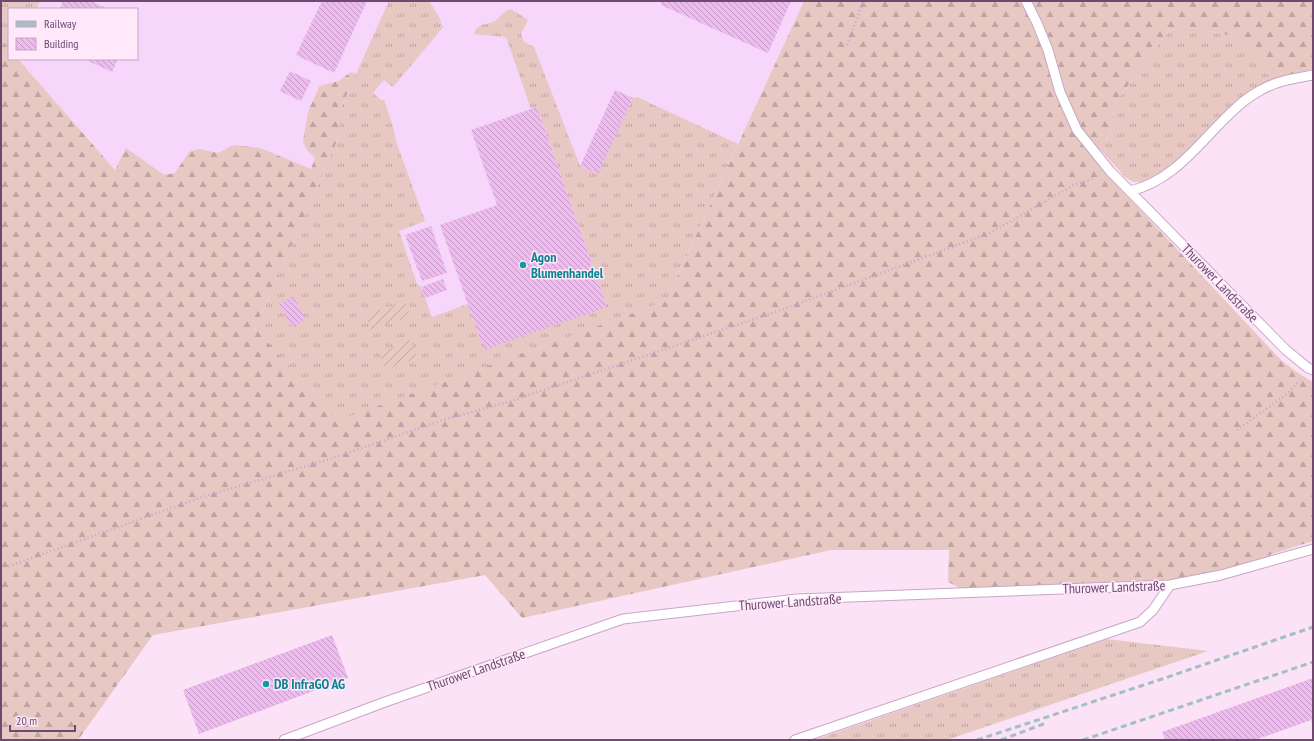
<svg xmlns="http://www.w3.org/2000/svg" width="1314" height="741" font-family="'PT Sans Narrow',sans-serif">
<defs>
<pattern id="grass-tufts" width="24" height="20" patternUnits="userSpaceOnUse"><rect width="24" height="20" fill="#e7c8c2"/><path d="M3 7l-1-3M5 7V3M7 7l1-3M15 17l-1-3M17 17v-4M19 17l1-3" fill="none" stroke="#bfa4a2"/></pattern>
<pattern id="forest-firs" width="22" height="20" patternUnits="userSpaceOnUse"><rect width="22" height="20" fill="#e7c8c2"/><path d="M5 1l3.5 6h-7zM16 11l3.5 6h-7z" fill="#bfa4a2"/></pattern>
<pattern id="garden-furrows" width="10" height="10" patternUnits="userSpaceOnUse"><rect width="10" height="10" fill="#e7c8c2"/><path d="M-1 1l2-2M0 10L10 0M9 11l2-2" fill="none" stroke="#bfa4a2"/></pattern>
<pattern id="building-back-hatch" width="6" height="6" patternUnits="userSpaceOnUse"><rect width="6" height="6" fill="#edbbee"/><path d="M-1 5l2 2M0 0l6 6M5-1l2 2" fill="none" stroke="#c49ac5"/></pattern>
</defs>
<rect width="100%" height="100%" fill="#fbe2f6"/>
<path fill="#f6d6fa" d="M1 1H804L666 301 337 422 18 59H137V9H9V49L1 40Z"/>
<path fill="url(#grass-tufts)" d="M1 1H40L37 9H9V49L1 40Z
M389 1H429L439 17 442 26H444L393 87 384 80 373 93 381 100H384L392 123 397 144 425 221 399 231 417 284 421 287 432 317 468 304 607 307 537 107 531 109 506 37 474 34 476 29 481 25 494 22 507 10 511 9 528 20 521 34 524 42 534 47 580 166 597 174 633 98 637 97 738 144 666 301 337 422 255 328 340 134 337 116Z
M1186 26 1228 35 1261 54 1284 76 1259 85 1233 104 1180 159 1158 174 1142 182H1133L1125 177 1100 149 1111 132 1115 103 1168 31Z
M1107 639 1208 651 947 740H814Z"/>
<path fill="url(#forest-firs)" d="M804 1H1313V69L1284 76 1261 54 1228 35 1186 26 1168 31 1115 103 1111 132 1100 149 1098 165 1281 360 1295 371 1313 382V541L1220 571 1171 581 1117 584 960 588 948 582 949 550H831L522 618 485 575 153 635 78 740H1V40L9 49V59H18L115 170 126 148 164 175 175 173 189 152 199 149 218 153 233 145 260 148 311 169 315 158 307 150 303 141 308 112 319 87 322 85 339 81 351 72 356 74 337 116 340 134 255 328 337 421 666 301Z"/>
<path fill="url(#garden-furrows)" d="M405 301 410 316 371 330 366 315Z
M411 340 417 358 385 370 379 352Z"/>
<path fill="url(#building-back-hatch)" d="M63 1H91L108 9H60Z
M322 1H367L334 73 296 55Z
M662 1H791L768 53 661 5Z
M84 59H118L112 72Z
M290 71 311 81 301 101 280 91Z
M615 90 633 98 598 174 580 166Z
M537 107 607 307 484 350 440 225 497 205 471 130Z
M431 226 447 273 422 281 405 235Z
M443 279 447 290 425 298 421 287Z
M293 296 306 319 292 327 279 304Z
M332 635 348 678 199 734 183 690Z
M1313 678V726L1311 720 1255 740H1165L1162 732Z"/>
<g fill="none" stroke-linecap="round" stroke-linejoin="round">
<g stroke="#c7a7c7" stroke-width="11">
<path id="lane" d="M1026 1 1037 23 1048 50 1060 92 1077 130 1110 171 1286 350 1308 368 1313 370
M1130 191C1177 180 1202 138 1236 108 1243 101 1252 95 1261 90 1276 81 1296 78 1313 75
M284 740 385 702 623 619 797 599 1170 585 1221 575 1313 549
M795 740 1140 622 1153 610 1170 585"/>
</g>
<path stroke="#d19fd3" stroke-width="2.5" stroke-dasharray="1 3" stroke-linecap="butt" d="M847 45 860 10 866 1
M1237 430 1287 394 1300 380
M1 569 202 497 330 459 443 420 508 402 784 309 990 233 1074 185 1095 178"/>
<use href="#lane" stroke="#fff" stroke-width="9"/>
<path stroke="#a2bfc3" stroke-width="3" stroke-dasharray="6 4" stroke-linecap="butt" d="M977 740 1162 679 1313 627
M1001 740 1046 723
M1083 740 1313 662"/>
</g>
<g fill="#0f9aa8" stroke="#fee8fa" stroke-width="1.5">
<circle cx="523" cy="265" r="4"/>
<circle cx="266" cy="684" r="4"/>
</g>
<g text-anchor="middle" stroke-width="3" stroke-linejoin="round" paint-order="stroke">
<g font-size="14" font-weight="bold" fill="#0d838f" stroke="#fee8fa" text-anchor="start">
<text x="531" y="262">Agon<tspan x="531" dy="16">Blumenhandel</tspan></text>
<text x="274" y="689">DB InfraGO AG</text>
</g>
<g font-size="14" fill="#6e4a71" stroke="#fee8fa">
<text transform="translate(1220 283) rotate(46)" y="5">Thurower Landstraße</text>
<text transform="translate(1114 587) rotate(-2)" y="5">Thurower Landstraße</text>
<text transform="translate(790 602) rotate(-4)" y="5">Thurower Landstraße</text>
<text transform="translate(476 670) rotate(-19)" y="5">Thurower Landstraße</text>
</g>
</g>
<rect width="1314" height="741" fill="none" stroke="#6e4a71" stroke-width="4"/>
<rect x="8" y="8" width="130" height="52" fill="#fee8fa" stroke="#c4a9c3"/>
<rect x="16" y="21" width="20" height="6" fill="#a2bfc3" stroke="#c4a9c3"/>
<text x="44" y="28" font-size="12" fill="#6e4a71">Railway</text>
<rect x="16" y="38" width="20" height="12" fill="url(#building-back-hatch)" stroke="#c4a9c3"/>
<text x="44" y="48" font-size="12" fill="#6e4a71">Building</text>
<path d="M10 725v6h65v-6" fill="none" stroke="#6e4a71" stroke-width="2"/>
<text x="16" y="725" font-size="12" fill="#6e4a71" stroke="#fee8fa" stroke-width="3" paint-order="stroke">20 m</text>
</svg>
